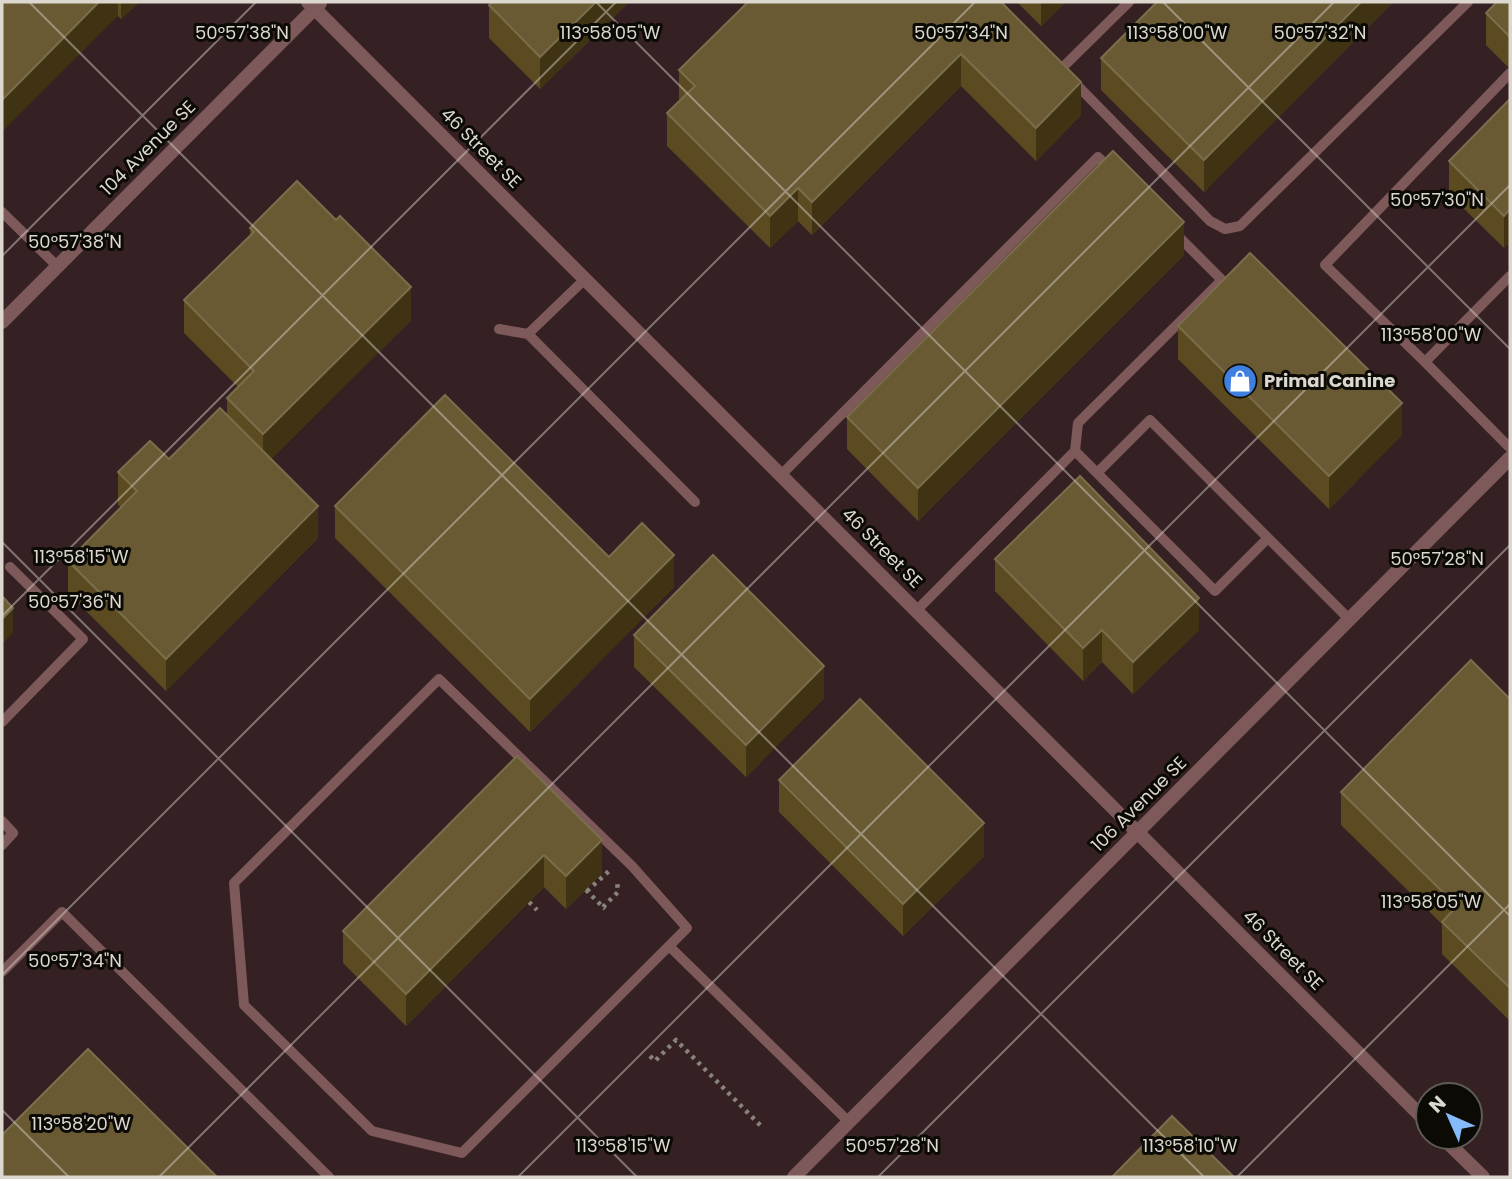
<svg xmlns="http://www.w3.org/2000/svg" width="1512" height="1179" font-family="Poppins,sans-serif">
<rect width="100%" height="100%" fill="#251f12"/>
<path fill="#352123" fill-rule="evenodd" d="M2 2H1510V1177H2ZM1428 1095H1470V1137H1428Z"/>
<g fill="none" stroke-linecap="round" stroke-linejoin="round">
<path stroke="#89847a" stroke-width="4.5" stroke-dasharray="3.5 5" stroke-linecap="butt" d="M586 890 605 909
M587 891 609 871
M529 902 537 910
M603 907 618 892 617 880
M650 1056 655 1061 676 1040 762 1127"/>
<path stroke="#7e595a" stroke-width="10" d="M1061 69 1129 2
M1510 73 1325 265 1425 362 1510 276
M1073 81 1210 221 1225 229 1240 226 1468 2
M2 212 57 266
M499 329 528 334 695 502
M528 334 585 279
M1425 362 1510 448
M1075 451 1215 591 1268 538 1350 620
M1097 473 1150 420 1268 538
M781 475 1098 157 1111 170
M917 610 1075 451 1078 423 1222 280 1174 232
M439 679 632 866 687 928 462 1153 372 1131 244 1005 234 883Z
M2 722 83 639 10 567
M2 821 13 833 2 845
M669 946 849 1122
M2 972 62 912 329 1177"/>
<path stroke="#7e595a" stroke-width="14" d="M308 2 1428 1123
M2 322 320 3
M1442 1137 1483 1177"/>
<path stroke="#7e595a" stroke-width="14" d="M794 1177 1510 458"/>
</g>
<path fill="#5c4b20" d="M2 2H139L121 19 118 16Z
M493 2H629L540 89 489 38V5Z
M1001 2 1081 115 1036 161 961 86 812 235 798 221 770 248 667 146V113L679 101V70Z
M1017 2H1065L1041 26Z
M1157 2H1393L1204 192 1101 90V58Z
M1510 2V69L1486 45V13Z
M1510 99V242L1504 248 1449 194V161Z
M250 228 411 320 271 459 318 538 166 691 68 593V561L121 507 118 505V472L169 459 227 415V398L238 387 184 333V300L250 236Z
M1184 255 918 521 847 449V417Z
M1178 326 1402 435 1329 509 1178 359Z
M335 506 609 557 674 587 530 732 335 538Z
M995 559 1199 630 1133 694 1102 662 1083 681 995 591Z
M634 635 824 698 746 777 634 667Z
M1510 699V1021L1442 954V924L1341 825V792Z
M517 756 602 873 566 909 544 887 406 1026 343 963V931Z
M779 780 984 856 903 936 779 812Z"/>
<path fill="#403313" d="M99 2H118V16L2 132V100Z
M121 2H139L121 19Z
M596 2H629L540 89V57Z
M1041 2H1065L1041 26Z
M1361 2H1393L1204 192V160Z
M961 54V86L812 235V202Z
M1081 82V115L1036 161V128Z
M798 188V221L770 248V216Z
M1510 209V242L1504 248V216Z
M1184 222V255L918 521V488Z
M411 287V320L263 467V434Z
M1402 403V435L1329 509V476Z
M318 506V538L166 691V659Z
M674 555V587L530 732V699Z
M1199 598V630L1133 694V662Z
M13 608V633L2 644V619Z
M1102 630V662L1083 681V648Z
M824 666V698L746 777V745Z
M984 823V856L903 936V904Z
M602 840V873L566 909V876Z
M544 855V887L406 1026V994Z"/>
<path fill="#695a33" stroke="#7b6e4c" stroke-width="2" d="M2 2H99L2 100Z
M493 2H596L540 57 489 5Z
M748 2H1001L1081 82 1036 128 961 54 812 202 798 188 770 216 667 113 695 86 679 70Z
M1157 2H1361L1204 160 1101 58Z
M1497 2H1510V37L1486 13Z
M1510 99V209L1504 216 1449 161Z
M1113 151 1184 222 918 488 847 417Z
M297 181 336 220 340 216 411 287 263 434 227 398 254 371 184 300 254 232 250 228Z
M1250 253 1402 403 1329 476 1178 326Z
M445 395 609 557 642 523 674 555 530 699 335 506Z
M220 408 318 506 166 659 68 561 137 491 118 472 150 441 169 459Z
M1080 476 1199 598 1133 662 1102 630 1083 648 995 559Z
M713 555 824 666 746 745 634 635Z
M2 596 13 608 2 619Z
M1471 660 1510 699V988L1442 922 1457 906 1341 792Z
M860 699 984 823 903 904 779 780Z
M517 756 602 840 566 876 544 855 406 994 343 931Z
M88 1049 217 1177H2V1135Z
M1172 1116 1234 1177H1112Z"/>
<path fill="none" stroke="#dcd8d0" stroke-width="2" stroke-opacity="0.45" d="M29 2 1204 1177M596 2 1510 916M1163 2 1510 349M2 256 256 2M2 542 637 1177M2 616 616 2M2 975 975 2M2 1110 69 1177M159 1177 1334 2M518 1177 1510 185M878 1177 1510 545M1237 1177 1510 904"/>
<defs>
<g id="shop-disc" transform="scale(1.75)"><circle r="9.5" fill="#3f7fe0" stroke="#0c0a05"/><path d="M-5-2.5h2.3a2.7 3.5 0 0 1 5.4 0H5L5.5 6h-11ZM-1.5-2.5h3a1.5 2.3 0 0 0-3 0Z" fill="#fff"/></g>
</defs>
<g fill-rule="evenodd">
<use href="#shop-disc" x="1240" y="381"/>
</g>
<g text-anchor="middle" stroke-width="6" stroke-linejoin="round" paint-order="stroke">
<g font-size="18" fill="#dcd8d0" stroke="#0c0a05">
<text transform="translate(148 148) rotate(-45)" y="6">104 Avenue SE</text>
<text transform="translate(481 148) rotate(45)" y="6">46 Street SE</text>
<text transform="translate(882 548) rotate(45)" y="6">46 Street SE</text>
<text transform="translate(1139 804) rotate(-45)" y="6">106 Avenue SE</text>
<text transform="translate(1283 950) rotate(45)" y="6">46 Street SE</text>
</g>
<g font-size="18" font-weight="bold" fill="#dcd8d0" stroke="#0c0a05" text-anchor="start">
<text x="1264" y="387">Primal Canine</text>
</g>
</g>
<g font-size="18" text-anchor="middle" fill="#dcd8d0" stroke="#0c0a05" stroke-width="6" stroke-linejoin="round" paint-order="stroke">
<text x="242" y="39">50°57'38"N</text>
<text x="610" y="39">113°58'05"W</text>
<text x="961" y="39">50°57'34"N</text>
<text x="1177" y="39">113°58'00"W</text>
<text x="1320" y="39">50°57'32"N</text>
<text x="1437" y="206">50°57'30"N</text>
<text x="75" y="248">50°57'38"N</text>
<text x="1431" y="341">113°58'00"W</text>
<text x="81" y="563">113°58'15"W</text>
<text x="1437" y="565">50°57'28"N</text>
<text x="75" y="608">50°57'36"N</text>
<text x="1431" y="908">113°58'05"W</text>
<text x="75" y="967">50°57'34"N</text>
<text x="81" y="1130">113°58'20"W</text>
<text x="892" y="1152">50°57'28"N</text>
<text x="623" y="1152">113°58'15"W</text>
<text x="1190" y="1152">113°58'10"W</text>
</g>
<rect width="1512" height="1179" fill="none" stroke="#dcd8d0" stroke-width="7"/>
<g transform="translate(1449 1116) rotate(315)"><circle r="33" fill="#0c0a05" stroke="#5f5c56" stroke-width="2"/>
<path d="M0-5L12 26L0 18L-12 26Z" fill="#85bbfb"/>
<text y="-10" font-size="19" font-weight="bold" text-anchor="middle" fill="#dcd8d0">N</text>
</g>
</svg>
